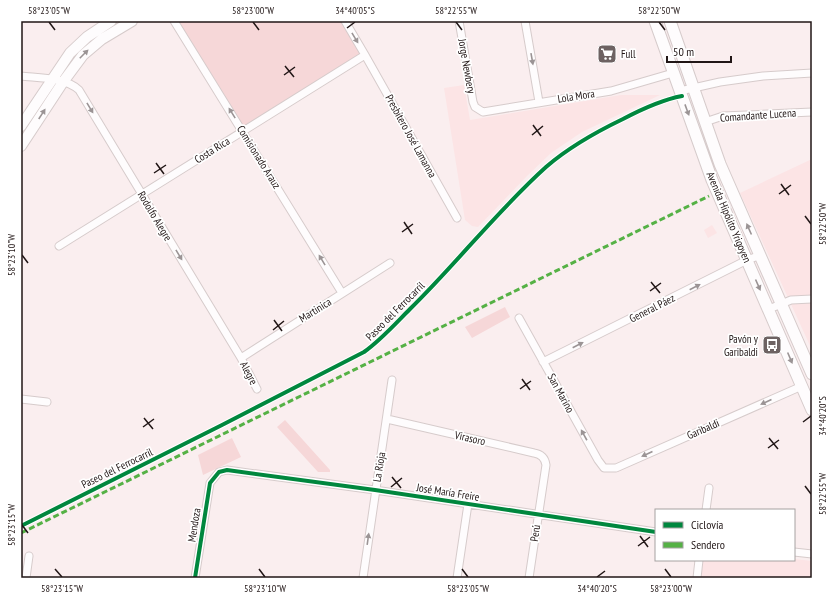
<svg xmlns="http://www.w3.org/2000/svg" width="833" height="599" font-family="'PT Sans Narrow',sans-serif">
<rect width="100%" height="100%" fill="#faeeef"/>
<path fill="#fce4e5" d="M464 85 470 120 621 95H660L582 132 551 153 527 176 478 227 472 226 465 220 444 88Z
M812 159V350L740 193Z
M712 225 717 233 708 238 704 230Z
M794 559 812 561V578H698L701 560Z"/>
<path fill="#f6d7d8" d="M174 21H345L365 55 243 131Z
M505 307 510 317 472 338 465 327Z
M285 420 330 470V472H318L277 427Z
M232 438 241 457 203 475 198 455Z"/>
<g fill="none" stroke-linecap="round" stroke-linejoin="round">
<g stroke="#d6cbcb" stroke-width="9">
<path id="street" d="M174 21 342 293
M345 21 365 55 457 218
M459 21 473 102 475 107 483 112 611 91 673 73
M525 21 539 102
M21 76C39 78 65 77 79 90L241 358 257 389
M680 91 720 82 763 76 812 73
M705 122 723 116 812 112
M59 246 365 55
M769 309 791 300 812 299
M519 318 598 460 604 468H616L802 386
M241 358 390 263
M543 362 747 260 761 255
M21 399 47 402
M387 419 534 453C541 454 545 458 546 465L529 578
M706 510 709 488
M794 552 812 554
M26 578 29 556
M195 578 210 483 219 472 227 470 375 490 656 532
M363 578 392 380
M457 578 468 504
M697 578 699 560"/>
</g>
<g stroke="#d6cbcb" stroke-width="12">
<path id="secondary" d="M21 126 70 53 87 37 111 21
M21 146 63 82 83 55 102 39 132 21"/>
</g>
<g stroke="#d6cbcb" stroke-width="13">
<path id="primary" d="M655 21 712 180 812 410
M670 21 720 164 812 374"/>
</g>
<use href="#street" stroke="#fefcfd" stroke-width="7"/>
<use href="#secondary" stroke="#fefcfd" stroke-width="10"/>
<use href="#primary" stroke="#fefcfd" stroke-width="11"/>
<path stroke="#55b145" stroke-width="3" stroke-dasharray="6 3" stroke-linecap="butt" d="M21 533 709 196"/>
<g stroke="#fff" stroke-width="6">
<path id="cycleway" d="M21 526 222 425 364 352C381 340 395 324 410 309 457 263 497 211 546 167 569 147 596 132 623 119 642 109 661 100 682 96
M195 578 210 483 219 472 227 470 375 490 656 532"/>
</g>
<use href="#cycleway" stroke="#00873e" stroke-width="4"/>
</g>
<defs><path id="oneway-solid" d="M-6-.8H1V-3.2L6.5 0L1 3.2V.8H-6Z"/></defs>
<g fill="#9b9495">
<use href="#oneway-solid" transform="translate(355 38) rotate(59)"/>
<use href="#oneway-solid" transform="translate(84 54) rotate(-45)"/>
<use href="#oneway-solid" transform="translate(532 59) rotate(80)"/>
<use href="#oneway-solid" transform="translate(90 108) rotate(59)"/>
<use href="#oneway-solid" transform="translate(687 110) rotate(70)"/>
<use href="#oneway-solid" transform="translate(232 113) rotate(-122)"/>
<use href="#oneway-solid" transform="translate(42 114) rotate(-57)"/>
<use href="#oneway-solid" transform="translate(749 229) rotate(-114)"/>
<use href="#oneway-solid" transform="translate(179 255) rotate(59)"/>
<use href="#oneway-solid" transform="translate(322 260) rotate(-121)"/>
<use href="#oneway-solid" transform="translate(758 285) rotate(66)"/>
<use href="#oneway-solid" transform="translate(695 287) rotate(-27)"/>
<use href="#oneway-solid" transform="translate(578 345) rotate(-27)"/>
<use href="#oneway-solid" transform="translate(790 358) rotate(67)"/>
<use href="#oneway-solid" transform="translate(766 402) rotate(156)"/>
<use href="#oneway-solid" transform="translate(584 435) rotate(-119)"/>
<use href="#oneway-solid" transform="translate(647 454) rotate(156)"/>
<use href="#oneway-solid" transform="translate(368 539) rotate(-82)"/>
</g>
<path fill="none" stroke="#211616" stroke-width="1.5" d="M49 22 55 30M253 22 259 30M456 22 462 30M659 22 665 30M347 28 355 22M285 66 294 77M284 75 295 67M533 125 541 136M532 135 543 126M156 163 164 174M154 173 166 165M781 184 789 195M779 194 791 185M805 216 811 224M404 222 412 234M402 232 413 224M22 255 28 263M651 282 660 293M650 291 661 283M274 320 282 331M273 330 284 321M522 379 530 390M520 389 531 381M144 418 153 429M803 422 811 416M143 427 154 419M769 438 778 449M768 448 779 440M392 477 401 488M805 486 811 494M391 487 402 478M22 525 28 533M640 536 648 547M638 546 650 537M55 569 62 577M259 569 265 577M462 569 468 577M665 569 671 577M597 577 605 571"/>
<defs>
<g id="supermarket-square" transform="scale(1)"><rect x="-9" y="-9" width="18" height="18" rx="4" fill="#6d6262" stroke="#fff"/><path d="M-6-5.5h2.5l.6 2H6L4.5 2H-2.5L-4.4-4H-6ZM-1.5 3.2a1.3 1.3 0 1 0 .1 0ZM3 3.2a1.3 1.3 0 1 0 .1 0Z" fill="#fff"/></g>
<g id="bus-square" transform="scale(1)"><rect x="-9" y="-9" width="18" height="18" rx="4" fill="#6d6262" stroke="#fff"/><path d="M-5-6H5V4H4V6H2V4H-2V6H-4V4H-5ZM-3.5-4V0h7V-4ZM-3.5 1.2v1.5H-2V1.2ZM2 1.2v1.5H3.5V1.2Z" fill="#fff"/></g>
</defs>
<g fill-rule="evenodd">
<use href="#supermarket-square" x="607" y="54"/>
<use href="#bus-square" x="772" y="345"/>
</g>
<g text-anchor="middle" stroke-width="3.5" stroke-linejoin="round" paint-order="stroke">
<g font-size="11" fill="#211616" stroke="#fff" text-anchor="start">
<text x="621" y="58">Full</text>
<text x="758" y="343" text-anchor="end">Pavón y<tspan x="758" dy="13">Garibaldi</tspan></text>
</g>
<g font-size="11" fill="#211616" stroke="#fff">
<text transform="translate(467 66) rotate(80)" y="4">Jorge Newbery</text>
<text transform="translate(576 96) rotate(-9)" y="4">Lola Mora</text>
<text transform="translate(758 115) rotate(-4)" y="4">Comandante Lucena</text>
<text transform="translate(411 136) rotate(61)" y="4">Presbítero José Lamanna</text>
<text transform="translate(212 150) rotate(-32)" y="4">Costa Rica</text>
<text transform="translate(259 157) rotate(58)" y="4">Comisionado Arauz</text>
<text transform="translate(155 216) rotate(59)" y="4">Rodolfo Alegre</text>
<text transform="translate(729 217) rotate(67)" y="4">Avenida Hipólito Yrigoyen</text>
<text transform="translate(652 308) rotate(-27)" y="4">General Páez</text>
<text transform="translate(315 310) rotate(-32)" y="4">Martinica</text>
<text transform="translate(395 311) rotate(-45)" y="4">Paseo del Ferrocarril</text>
<text transform="translate(249 373) rotate(62)" y="4">Alegre</text>
<text transform="translate(561 393) rotate(61)" y="4">San Marino</text>
<text transform="translate(703 429) rotate(-24)" y="4">Garibaldi</text>
<text transform="translate(470 438) rotate(13)" y="4">Virasoro</text>
<text transform="translate(379 467) rotate(-81)" y="4">La Rioja</text>
<text transform="translate(117 468) rotate(-26)" y="4">Paseo del Ferrocarril</text>
<text transform="translate(448 492) rotate(9)" y="4">José María Freire</text>
<text transform="translate(194 525) rotate(-81)" y="4">Mendoza</text>
<text transform="translate(535 533) rotate(-82)" y="4">Perú</text>
</g>
</g>
<rect width="833" height="599" fill="none" stroke="#ffffff" stroke-width="44"/>
<rect x="655" y="509" width="140" height="52" fill="#ffffff" stroke="#a6a2a2"/>
<rect x="663" y="522" width="20" height="6" fill="#00873e" stroke="#a6a2a2"/>
<text x="691" y="529" font-size="12" fill="#211616">Ciclovía</text>
<rect x="663" y="542" width="20" height="6" fill="#55b145" stroke="#a6a2a2"/>
<text x="691" y="549" font-size="12" fill="#211616">Sendero</text>
<path d="M667 56v6h64v-6" fill="none" stroke="#211616" stroke-width="2"/>
<text x="673" y="56" font-size="12" fill="#211616" stroke="#ffffff" stroke-width="3" paint-order="stroke">50 m</text>
<rect x="22" y="22" width="789" height="555" fill="none" stroke="#211616" stroke-width="1.5"/>
<g font-size="10" text-anchor="middle" fill="#211616">
<text x="49" y="14">58°23'05"W</text>
<text x="253" y="14">58°23'00"W</text>
<text x="355" y="14">34°40'05"S</text>
<text x="456" y="14">58°22'55"W</text>
<text x="659" y="14">58°22'50"W</text>
<text transform="translate(822 224) rotate(-90)" y="4">58°22'50"W</text>
<text transform="translate(11 255) rotate(-90)" y="4">58°23'10"W</text>
<text transform="translate(822 416) rotate(-90)" y="4">34°40'20"S</text>
<text transform="translate(822 494) rotate(-90)" y="4">58°22'55"W</text>
<text transform="translate(11 525) rotate(-90)" y="4">58°23'15"W</text>
<text x="62" y="592">58°23'15"W</text>
<text x="265" y="592">58°23'10"W</text>
<text x="468" y="592">58°23'05"W</text>
<text x="597" y="592">34°40'20"S</text>
<text x="671" y="592">58°23'00"W</text>
</g>
</svg>
